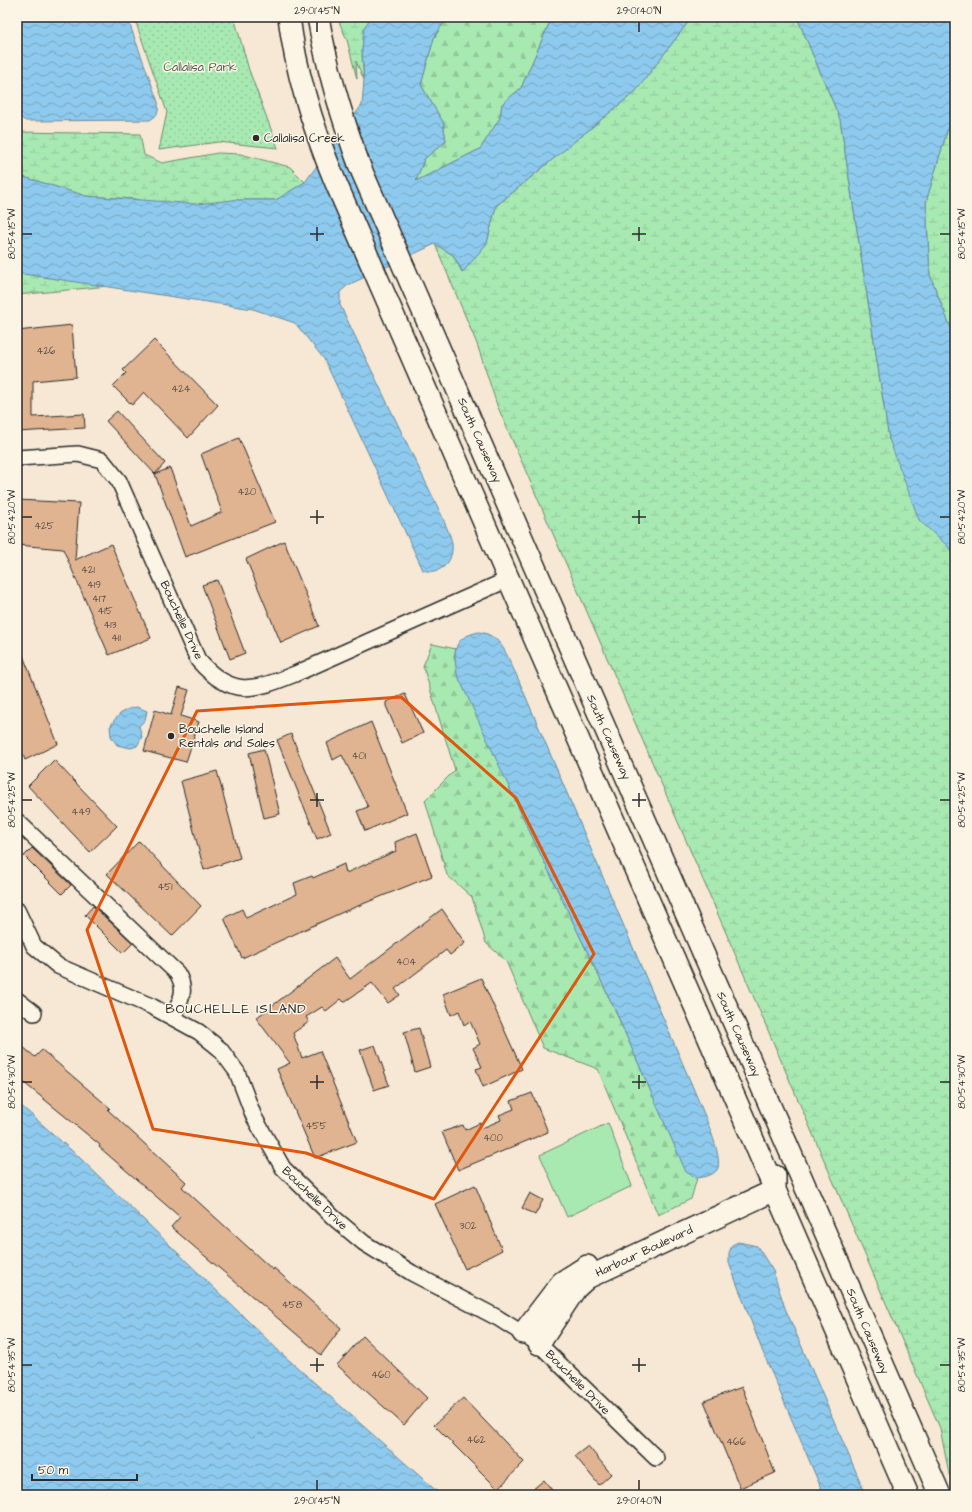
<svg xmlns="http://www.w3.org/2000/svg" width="972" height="1512" font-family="'Architects Daughter',sans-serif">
<defs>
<pattern id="grass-dots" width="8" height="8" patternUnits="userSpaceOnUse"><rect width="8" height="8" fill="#a8e9b2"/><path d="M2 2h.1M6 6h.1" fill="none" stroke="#91c899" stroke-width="1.8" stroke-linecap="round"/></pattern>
<pattern id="forest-firs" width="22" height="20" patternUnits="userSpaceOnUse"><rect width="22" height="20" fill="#a8e9b2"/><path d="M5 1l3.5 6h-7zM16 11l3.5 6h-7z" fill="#91c899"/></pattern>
<pattern id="wetland-marsh" width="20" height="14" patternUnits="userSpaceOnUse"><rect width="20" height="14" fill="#a8e9b2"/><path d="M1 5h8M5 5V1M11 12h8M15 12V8" fill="none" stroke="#91c899"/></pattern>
<pattern id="water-waves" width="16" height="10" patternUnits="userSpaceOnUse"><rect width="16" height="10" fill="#8ecaee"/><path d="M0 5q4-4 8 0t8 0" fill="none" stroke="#74a4c1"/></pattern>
</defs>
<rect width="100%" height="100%" fill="#f6e8d4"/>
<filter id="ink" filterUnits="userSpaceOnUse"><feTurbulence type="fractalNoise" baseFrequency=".025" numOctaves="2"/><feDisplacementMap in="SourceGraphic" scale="8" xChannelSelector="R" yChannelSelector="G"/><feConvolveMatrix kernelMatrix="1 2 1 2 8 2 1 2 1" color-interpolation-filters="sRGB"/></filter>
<g filter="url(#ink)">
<path fill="url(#grass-dots)" stroke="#6a8a6e" d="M134 17H234L249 70 278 148 218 142 159 150 167 112Z"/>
<path fill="url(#forest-firs)" stroke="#6a8a6e" d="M447 17H552L521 88 502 104 500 118 480 149 416 181 424 159 446 141 443 122 421 85 434 38Z
M432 644 456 649 454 658 520 811 615 1010 686 1171 697 1178 691 1199 658 1215 598 1069 543 1048 506 961 486 943 472 897 447 875 425 800 455 770 423 666Z"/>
<path fill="url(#wetland-marsh)" stroke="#6a8a6e" d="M337 17H371C359 38 362 57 364 80L356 61 357 79 347 40Z
M692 17H797L840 119 889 439 950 550 955 553V1486L949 1474 940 1428C792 1087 646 746 497 405L477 344 435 244 453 255 462 272 487 243 496 206 636 91Z
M955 104V339L930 275 926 202Z
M17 132 140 134 144 155 162 163 218 153 240 154 290 167 305 182 276 200H233L213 221 135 199 86 196 17 175Z
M17 273 108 286 17 295Z"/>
<path fill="#a8e9b2" stroke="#6a8a6e" d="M608 1123 632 1186 567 1217 540 1155Z"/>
<path fill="url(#water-waves)" stroke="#668aa0" d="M17 17H127L158 102C159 112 158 115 150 120L26 121 17 116Z
M371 17H447L434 38 421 85 443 122 446 141 424 159 416 181 480 149 500 118 502 104 521 88 552 17H692L636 91 496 206 487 243 463 272 453 255 435 244 348 285 340 292V305L442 516C445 525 451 535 452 544 454 561 441 576 423 570L324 359 295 323 253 309 17 273V175L86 196 197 204 233 200H276L305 182 362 105 364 80 362 51 364 28Z
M797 17H955V104L926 202 930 275 955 339V553L919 520 889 439 840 119Z
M479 632C502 635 506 655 516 674L694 1090C700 1105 725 1158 717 1170 712 1176 704 1177 697 1178L686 1172 615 1010 520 811 457 674C453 651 453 637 479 632Z
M137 707 147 711 145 720 139 726 142 737 137 746 131 748 117 745 111 736 110 727C117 715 123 709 137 707Z
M17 1102 80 1158 281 1353 441 1495H17Z
M738 1242 757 1246 773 1271 785 1308 866 1495H824L762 1350 729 1263V1253L732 1245Z"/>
<path fill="#e0b391" stroke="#2b2b2b" d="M72 325 76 377 33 381V417L84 414 85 428 17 432V331Z
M154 340 218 405 188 438 144 392 132 405 113 386 126 373 123 370Z
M117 411 165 463 155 474 106 421Z
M239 438 275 522 185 557 155 474 170 468 191 526 222 512 201 454Z
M17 500 79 503 75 560 111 544 151 638 109 655 63 549 17 545Z
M284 541 319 626 281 643 246 559Z
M217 580 245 653 230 659 202 585Z
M18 643 58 744 25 760 17 740Z
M179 687 189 690 181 716 199 722 186 762 144 751 155 710 171 715Z
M405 694 423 733 402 743 386 706V702Z
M371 722 407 813 365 831 357 811 368 807 342 755 333 760 327 743Z
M291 734 331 833 317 839 277 740Z
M264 749 280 814 264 818 249 753Z
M54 760 117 826 90 852 28 786Z
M217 771 240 858 204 870 181 781Z
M417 833 432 876 343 912 242 958 224 918 242 909 246 918 297 894 294 883 312 876 313 878 344 864 346 873 396 851 395 842Z
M139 841 201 906 172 936 107 874Z
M32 848 71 885 62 894 24 856Z
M93 906 133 943 123 953 85 915Z
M442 909 465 943 450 955 446 950 395 989 400 995 388 1003 372 983 344 1002 341 999 326 1011 322 1007 306 1017 309 1022 293 1033 302 1058 320 1051 357 1142 315 1158 277 1069 290 1063 256 1018 335 958 350 979Z
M481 978 522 1069 483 1087 476 1069 482 1067 473 1048 480 1044 470 1021 464 1025 459 1011 451 1015 443 994Z
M419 1028 430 1067 415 1072 404 1032Z
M17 1042 35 1057 42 1050 110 1108 108 1110 186 1182 182 1187 273 1270 274 1268 341 1328 321 1355 171 1227 180 1217 99 1147 100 1145 17 1077Z
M375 1045 389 1085 374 1090 360 1050Z
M532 1093 548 1132 458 1170 442 1132 463 1125 465 1130 480 1123 482 1128 501 1120 499 1115 514 1109 511 1101Z
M475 1185 502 1250 465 1269 435 1204Z
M530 1193 543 1200 535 1215 522 1208Z
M363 1336 427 1398 404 1425 337 1365Z
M742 1387 775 1473 740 1488 704 1401Z
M463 1398 524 1462 498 1489 434 1425Z
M588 1446 611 1474 599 1485 575 1456Z
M544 1480 556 1495H526Z"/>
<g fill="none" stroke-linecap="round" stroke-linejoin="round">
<g stroke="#2b2b2b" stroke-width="18">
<path id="street" d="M17 458 78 454 102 460 119 481 198 660C231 698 253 691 295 674L509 579
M17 821 177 973C188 991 180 1000 173 1018
M17 910 34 946 58 966 153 1007 199 1032 220 1049 237 1072 254 1117 283 1168 334 1218 364 1243 412 1273 498 1318 539 1344 656 1458
M17 1000 34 1013"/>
</g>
<g stroke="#2b2b2b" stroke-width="24">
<path id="secondary" d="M289 17C296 74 313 128 335 181L908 1495
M318 17C327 69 342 118 360 167L940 1495
M523 1333 562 1282 587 1266
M539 1344 576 1288 587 1278 775 1190V1176"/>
</g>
<use href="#street" stroke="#fcf5e5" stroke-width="15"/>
<use href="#secondary" stroke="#fcf5e5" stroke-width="21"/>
</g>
</g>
<path fill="none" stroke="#df570e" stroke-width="3" stroke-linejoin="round" d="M401 697 516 798 594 954 434 1199 306 1153 153 1129 87 930 197 711Z"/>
<path fill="none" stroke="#2b2b2b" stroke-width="1.5" d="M317 22V32M639 22V32M317 227V241M639 227V241M22 234H32M310 234H324M632 234H646M940 234H950M317 510V524M639 510V524M22 517H32M310 517H324M632 517H646M940 517H950M317 793V807M639 793V807M22 800H32M310 800H324M632 800H646M940 800H950M317 1075V1089M639 1075V1089M22 1082H32M310 1082H324M632 1082H646M940 1082H950M317 1358V1372M639 1358V1372M22 1365H32M310 1365H324M632 1365H646M940 1365H950M317 1480V1490M639 1480V1490"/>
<g fill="#2b2b2b" stroke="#fcf5e5" stroke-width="1.5">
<circle cx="256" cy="138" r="4"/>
<circle cx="171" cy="736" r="4"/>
</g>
<g text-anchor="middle" stroke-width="3" stroke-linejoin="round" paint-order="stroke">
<g font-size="10" fill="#584d44">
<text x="46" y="354">426</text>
<text x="181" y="392">424</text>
<text x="247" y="495">420</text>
<text x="44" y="529">425</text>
<text x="88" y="573">421</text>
<text x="94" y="588">419</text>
<text x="99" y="602">417</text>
<text x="105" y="614">415</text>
<text x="110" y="628">413</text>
<text x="116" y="641">411</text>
<text x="359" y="759">401</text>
<text x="81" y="815">449</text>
<text x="165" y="890">451</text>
<text x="406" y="965">404</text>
<text x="316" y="1129">455</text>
<text x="493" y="1141">400</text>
<text x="468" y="1229">302</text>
<text x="292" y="1308">458</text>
<text x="381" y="1378">460</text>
<text x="476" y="1443">462</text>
<text x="736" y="1445">466</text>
</g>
<g font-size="12" fill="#4a5a4d" stroke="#fcf5e5">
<text x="200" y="71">Callalisa Park</text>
</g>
<g font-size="12" fill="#2b2b2b" stroke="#fcf5e5" text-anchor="start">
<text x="264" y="142">Callalisa Creek</text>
<text x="179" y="733">Bouchelle Island<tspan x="179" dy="14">Rentals and Sales</tspan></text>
</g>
<g font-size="12" fill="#2b2b2b" stroke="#fcf5e5">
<text transform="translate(480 440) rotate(66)" y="4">South Causeway</text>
<text transform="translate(182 620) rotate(65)" y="4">Bouchelle Drive</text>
<text transform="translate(609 737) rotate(66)" y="4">South Causeway</text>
<text transform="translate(739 1034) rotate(66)" y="4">South Causeway</text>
<text transform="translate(315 1198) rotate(44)" y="4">Bouchelle Drive</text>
<text transform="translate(644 1251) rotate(-25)" y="4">Harbour Boulevard</text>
<text transform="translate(868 1331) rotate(67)" y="4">South Causeway</text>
<text transform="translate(578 1382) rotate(45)" y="4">Bouchelle Drive</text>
</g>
<g font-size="13" letter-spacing="1" fill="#2b2b2b" stroke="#fcf5e5">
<text x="236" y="1013">BOUCHELLE ISLAND</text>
</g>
</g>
<rect width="972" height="1512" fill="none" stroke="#fcf5e5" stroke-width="44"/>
<path d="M32 1474v6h105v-6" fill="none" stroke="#2b2b2b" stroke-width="2"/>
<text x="38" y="1474" font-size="12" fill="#2b2b2b" stroke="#fcf5e5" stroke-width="3" paint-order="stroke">50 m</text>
<rect x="22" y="22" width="928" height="1468" fill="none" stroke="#2b2b2b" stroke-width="1.5"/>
<g font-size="10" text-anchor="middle" fill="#2b2b2b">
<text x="317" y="14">29°01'45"N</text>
<text x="639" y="14">29°01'40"N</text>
<text transform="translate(961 234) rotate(-90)" y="4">80°54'15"W</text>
<text transform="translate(11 234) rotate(-90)" y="4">80°54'15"W</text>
<text transform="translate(961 517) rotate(-90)" y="4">80°54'20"W</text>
<text transform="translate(11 517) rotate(-90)" y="4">80°54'20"W</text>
<text transform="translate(961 800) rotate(-90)" y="4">80°54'25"W</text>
<text transform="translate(11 800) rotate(-90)" y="4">80°54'25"W</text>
<text transform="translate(961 1082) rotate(-90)" y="4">80°54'30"W</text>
<text transform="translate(11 1082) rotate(-90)" y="4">80°54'30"W</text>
<text transform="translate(961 1365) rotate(-90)" y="4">80°54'35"W</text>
<text transform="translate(11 1365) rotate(-90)" y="4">80°54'35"W</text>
<text x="317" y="1504">29°01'45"N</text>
<text x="639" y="1504">29°01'40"N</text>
</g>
</svg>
